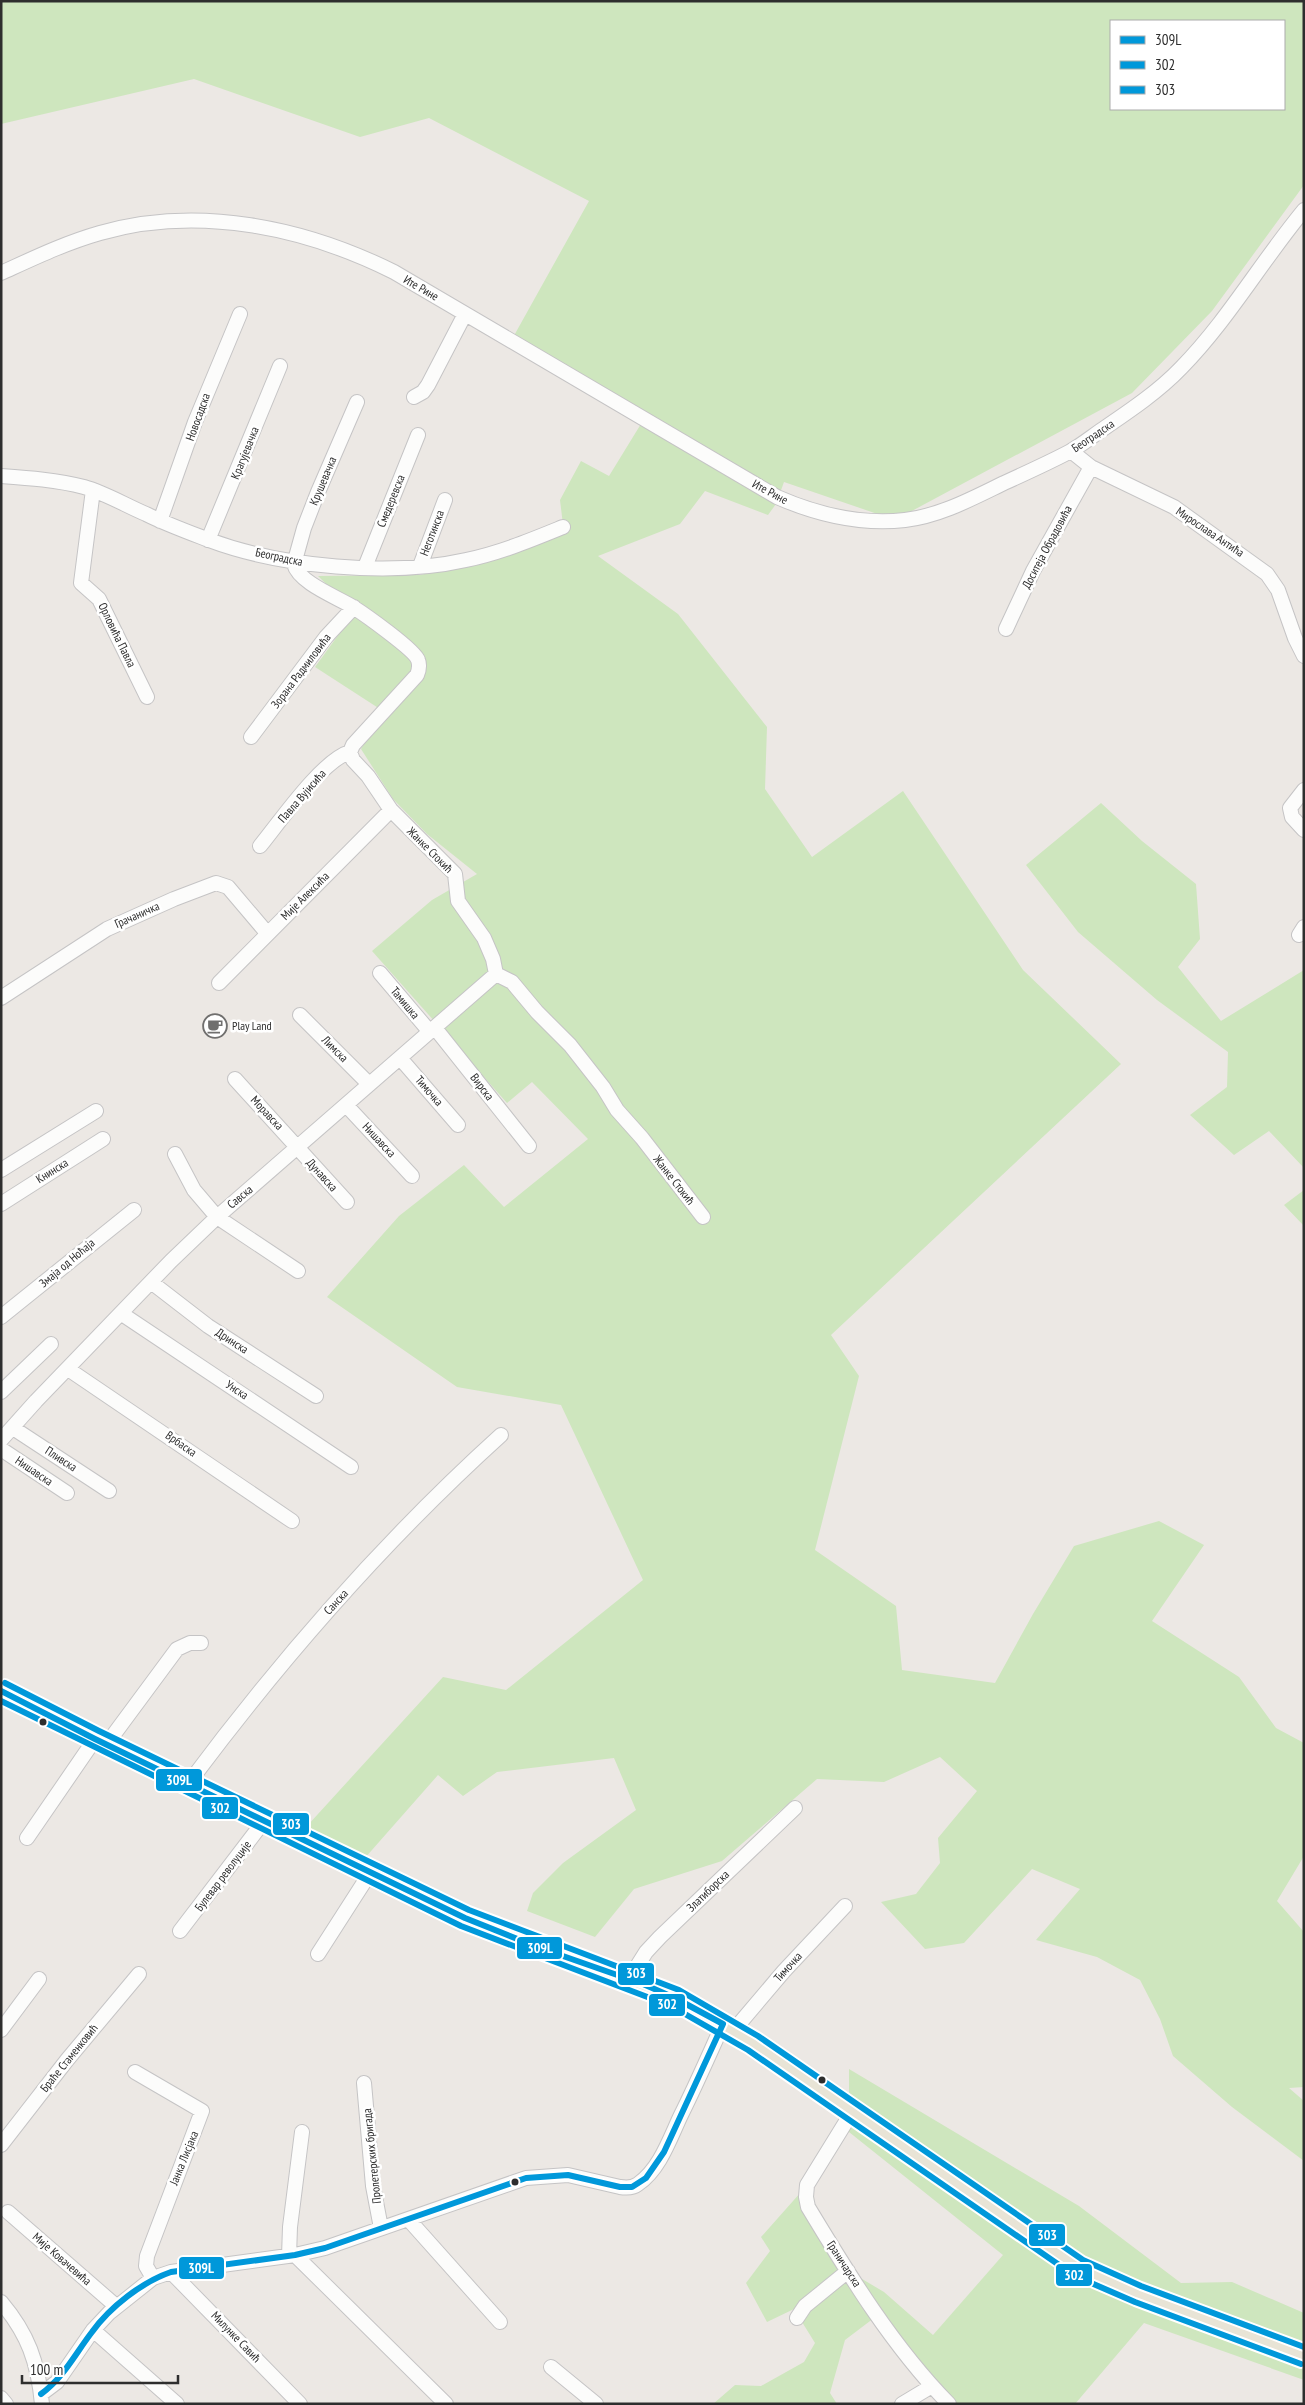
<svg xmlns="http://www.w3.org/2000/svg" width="1305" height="2405" font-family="'PT Sans Narrow',sans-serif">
<rect width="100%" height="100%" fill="#ece8e4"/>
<path fill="#cee6be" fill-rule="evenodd" d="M1 1H1304V185L1212 311 1132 393 895 520 784 482 776 504 768 515 705 491 680 524 598 556 678 614 767 727 765 789 812 857 903 791 1023 970 1121 1064 831 1335 859 1376 815 1550 896 1606 902 1670 995 1683 1033 1614 1074 1546 1159 1521 1204 1545 1152 1621 1239 1677 1276 1728 1304 1743V1856L1277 1901 1304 1932V2087L1289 2088 1304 2101V2161L1232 2107 1173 2056 1160 2019 1140 1980 1097 1957 1036 1940 1080 1889 1032 1869 964 1943 925 1949 881 1902 916 1894 940 1863 938 1838 977 1791 940 1757 884 1782 817 1779 722 1861 634 1889 595 1937 527 1911 533 1893 563 1863 636 1810 614 1758 497 1772 463 1796 438 1775 357 1867 297 1837 443 1677 506 1690 643 1580 561 1405 457 1387 327 1297 399 1216 464 1165 504 1207 588 1139 532 1082 507 1103 372 951 432 900 477 874 427 834 393 799 361 749 383 711 315 667 355 612 318 576 420 575 501 558 564 533 560 500 581 461 609 476 644 419 511 341 589 201 429 118 360 137 194 79 1 124ZM1111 21H1284V109H1111Z
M1101 803 1142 841 1196 884 1200 939 1178 967 1221 1021 1304 970V1168L1269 1131 1234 1155 1190 1115 1227 1087 1228 1052 1157 1000 1078 932 1026 865Z
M1304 1190V1226L1284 1205Z
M849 2069 1079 2206 1181 2283 1232 2282 1304 2313V2380L1144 2323 1075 2404H949L878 2315 845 2340 830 2393 837 2404H713L735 2385 761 2386 804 2362 815 2343 794 2309 767 2322 746 2283 770 2251 761 2237 801 2192 852 2273 884 2292 933 2335 1003 2255 849 2132Z"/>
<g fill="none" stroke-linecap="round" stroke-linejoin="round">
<g stroke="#c5c4c5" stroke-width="16">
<path id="minor" d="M1 273C34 258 65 243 100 233 198 205 304 227 394 272L777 497C818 515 860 525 905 520 940 516 973 498 1004 483 1026 473 1048 463 1069 452 1080 446 1090 438 1100 431 1128 412 1158 392 1181 368 1228 320 1261 262 1304 210
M414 397 423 392 428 385 465 314
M357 402 318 492 304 528 294 564C299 583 337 597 353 607 364 614 415 650 418 660 420 665 419 670 417 675L353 745 350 752 353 760 368 776 391 810 455 874 458 901 484 938 493 959 496 974 512 982 537 1012 570 1045 603 1087 617 1110 642 1138 703 1217
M1071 451 1091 467 1174 507 1267 574 1278 590 1295 638 1304 656
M1 476C29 478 57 480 84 487 105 493 125 505 146 514 166 524 188 532 209 540 281 567 391 577 466 560 500 553 531 540 563 527
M93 490 81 583 99 599 147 697
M160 521 195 422 240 314
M208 540 280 366
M420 566 445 500
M365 567 418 435
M1006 629 1033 571 1091 467
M251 737 326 637 354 607
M1304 790 1290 808 1292 817 1304 830
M260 846C279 823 322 760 350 752
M1299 935 1304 927
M380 973 430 1032
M219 983 391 810
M1 998 107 929 174 899 216 883 228 887 267 933
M300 1015 369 1084
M435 1028 529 1146
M400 1058 458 1125
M235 1079 347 1202
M346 1105 412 1176
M175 1154 194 1190 217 1217 298 1271
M1 1170 96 1111
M1 1204 103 1139
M151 1282 208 1326 316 1396
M122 1314 351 1467
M1 1317 134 1210
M68 1369 292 1521
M1 1392 51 1344
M13 1428 109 1491
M1 1440 36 1401 171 1261 217 1217 496 974
M1 1449 67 1493
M106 1745 177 1649 190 1643H201
M188 1784C281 1659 385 1540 501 1435
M27 1838 95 1739
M180 1931 264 1821
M318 1954 370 1873
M629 1979 646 1952 660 1937 795 1808
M1 2030 39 1979
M734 2030 784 1971 845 1906
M135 2072 202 2111 147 2256 146 2266 153 2278
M364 2083 373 2186 381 2228
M852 2112 807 2185 806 2197 808 2207C849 2275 893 2347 949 2404
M1 2145 67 2060 139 1974
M8 2212 116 2306
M409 2220 500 2322
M295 2255 446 2404
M289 2256 290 2227 302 2132
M171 2272 300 2404
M1 2302C28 2334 38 2362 42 2404
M797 2318 805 2306 848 2271
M93 2330 177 2404
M551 2367 596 2404
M41 2394 57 2382 93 2330 109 2313 153 2278 171 2272 295 2255 325 2248 526 2178 568 2175 620 2187C626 2188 633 2188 638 2184 660 2169 670 2138 681 2115 696 2085 709 2055 723 2024
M1 2398 6 2404
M902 2404 932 2386"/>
</g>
<g stroke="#c6c5c4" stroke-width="20">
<path id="major" d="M1 1691 95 1739 465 1918 501 1933 675 1998 753 2043 1079 2268 1138 2294 1304 2356"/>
</g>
<use href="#minor" stroke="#fcfcfb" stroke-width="14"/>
<use href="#major" stroke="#e8e4d6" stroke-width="18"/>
<g stroke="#fff" stroke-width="10">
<path id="bus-1" d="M1 1691 95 1739 465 1918 540 1948 643 1984 675 1998 723 2024
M41 2394C64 2377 75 2354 92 2332 110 2307 142 2282 171 2272L295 2255 325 2248 526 2178 568 2175 620 2187H632L646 2178 664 2152 723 2024"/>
</g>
<g stroke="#fff" stroke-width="10">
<path id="bus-2" d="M1 1701 461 1926 671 2006 748 2050 1075 2276 1135 2302 1301 2364"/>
</g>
<g stroke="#fff" stroke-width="10">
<path id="bus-3" d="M5 1683 99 1731 469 1910 679 1990 758 2036 1083 2260 1141 2286 1304 2347"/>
</g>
<use href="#bus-1" stroke="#0098da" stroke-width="6"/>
<use href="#bus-2" stroke="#0098da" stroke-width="6"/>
<use href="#bus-3" stroke="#0098da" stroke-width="6"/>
</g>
<defs>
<g id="cafe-ring" transform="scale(1.25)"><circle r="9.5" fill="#fff" stroke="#706f6e" stroke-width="1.5"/><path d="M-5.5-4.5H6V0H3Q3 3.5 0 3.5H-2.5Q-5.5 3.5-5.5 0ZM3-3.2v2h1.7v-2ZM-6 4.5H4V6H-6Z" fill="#706f6e"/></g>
</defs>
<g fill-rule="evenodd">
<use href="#cafe-ring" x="215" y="1026"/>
</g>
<g fill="#2e2e2e" stroke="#fff" stroke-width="2">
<circle cx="43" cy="1722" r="4.5"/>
<circle cx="822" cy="2080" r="4.5"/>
<circle cx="515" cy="2182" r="4.5"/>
</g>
<g text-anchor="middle" stroke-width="5" stroke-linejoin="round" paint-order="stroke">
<g font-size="12" fill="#2e2e2e" stroke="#fff">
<text transform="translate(421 288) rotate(30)" y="4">Ите Рине</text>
<text transform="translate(198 417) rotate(-70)" y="4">Новосадска</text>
<text transform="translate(1093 436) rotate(-34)" y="4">Београдска</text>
<text transform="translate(245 453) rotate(-68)" y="4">Крагујевачка</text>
<text transform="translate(323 481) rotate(-67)" y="4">Крушевачка</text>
<text transform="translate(770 492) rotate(28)" y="4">Ите Рине</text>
<text transform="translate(391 501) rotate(-68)" y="4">Смедеревска</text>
<text transform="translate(1210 532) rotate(34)" y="4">Мирослава Антића</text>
<text transform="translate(432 533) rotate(-69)" y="4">Неготинска</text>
<text transform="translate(1047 547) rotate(-62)" y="4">Доситеја Обрадовића</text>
<text transform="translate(279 557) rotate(12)" y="4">Београдска</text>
<text transform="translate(117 635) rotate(64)" y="4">Орловића Павла</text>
<text transform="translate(301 671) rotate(-53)" y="4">Зорана Радмиловића</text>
<text transform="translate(302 796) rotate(-49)" y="4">Павла Вујисића</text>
<text transform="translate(430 850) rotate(45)" y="4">Жанке Стокић</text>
<text transform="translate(305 896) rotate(-45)" y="4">Мије Алексића</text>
<text transform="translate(137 915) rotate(-24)" y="4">Грачаничка</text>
<text transform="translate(405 1003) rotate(50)" y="4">Тамишка</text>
<text transform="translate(335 1049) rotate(45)" y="4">Лимска</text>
<text transform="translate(482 1087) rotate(53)" y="4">Вирска</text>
<text transform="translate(429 1091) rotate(49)" y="4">Тимочка</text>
<text transform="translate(267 1113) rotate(47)" y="4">Моравска</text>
<text transform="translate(379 1140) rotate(47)" y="4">Нишавска</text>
<text transform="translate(52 1171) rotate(-32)" y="4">Книнска</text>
<text transform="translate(322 1175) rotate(48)" y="4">Дунавска</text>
<text transform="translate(674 1180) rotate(52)" y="4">Жанке Стокић</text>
<text transform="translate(240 1197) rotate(-40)" y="4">Савска</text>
<text transform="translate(67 1263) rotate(-40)" y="4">Змаја од Ноћаја</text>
<text transform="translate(232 1341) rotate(33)" y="4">Дринска</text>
<text transform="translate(237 1390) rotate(33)" y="4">Унска</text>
<text transform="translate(181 1444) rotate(35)" y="4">Врбаска</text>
<text transform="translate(61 1459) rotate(33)" y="4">Пливска</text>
<text transform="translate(34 1471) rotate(34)" y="4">Нишавска</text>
<text transform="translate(336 1602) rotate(-47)" y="4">Санска</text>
<text transform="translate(223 1876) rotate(-53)" y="4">Булевар револуције</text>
<text transform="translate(708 1891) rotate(-44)" y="4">Златиборска</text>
<text transform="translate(788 1967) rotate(-48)" y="4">Тимочка</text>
<text transform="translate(69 2058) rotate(-51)" y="4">Браће Стаменковић</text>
<text transform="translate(372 2156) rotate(-96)" y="4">Пролетерских бригада</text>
<text transform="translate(184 2158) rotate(-68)" y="4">Јанка Лисјака</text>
<text transform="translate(62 2259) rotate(41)" y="4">Мије Ковачевића</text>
<text transform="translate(844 2264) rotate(57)" y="4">Граничарска</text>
<text transform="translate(236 2337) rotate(46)" y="4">Милунке Савић</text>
</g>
<g font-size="12" fill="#2e2e2e" stroke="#fff" text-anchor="start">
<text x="232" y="1030">Play Land</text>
</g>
</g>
<g stroke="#fff" stroke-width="2">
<rect x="155" y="1768" width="48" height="24" rx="5" fill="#0098da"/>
<rect x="201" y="1796" width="38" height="24" rx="5" fill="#0098da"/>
<rect x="272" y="1812" width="38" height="24" rx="5" fill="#0098da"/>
<rect x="516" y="1936" width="47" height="24" rx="5" fill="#0098da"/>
<rect x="617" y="1962" width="38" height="24" rx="5" fill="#0098da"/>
<rect x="648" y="1993" width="38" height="24" rx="5" fill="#0098da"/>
<rect x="1028" y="2223" width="38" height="24" rx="5" fill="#0098da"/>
<rect x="178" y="2256" width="47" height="24" rx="5" fill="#0098da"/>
<rect x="1055" y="2263" width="38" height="24" rx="5" fill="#0098da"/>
</g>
<g font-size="14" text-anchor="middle" font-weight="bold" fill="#fff">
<text x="179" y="1785">309L</text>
<text x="220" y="1813">302</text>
<text x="291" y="1829">303</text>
<text x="540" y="1953">309L</text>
<text x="636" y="1978">303</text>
<text x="667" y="2009">302</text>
<text x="1047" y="2240">303</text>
<text x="201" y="2273">309L</text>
<text x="1074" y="2280">302</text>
</g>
<rect width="1305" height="2405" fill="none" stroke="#2e2e2e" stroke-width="5"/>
<rect x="1110" y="20" width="175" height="90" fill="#ffffff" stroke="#ababab"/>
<rect x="1120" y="36" width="25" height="8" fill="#0098da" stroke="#ababab"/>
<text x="1155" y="45" font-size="15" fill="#2e2e2e">309L</text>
<rect x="1120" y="61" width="25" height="8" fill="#0098da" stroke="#ababab"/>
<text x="1155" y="70" font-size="15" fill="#2e2e2e">302</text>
<rect x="1120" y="86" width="25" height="8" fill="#0098da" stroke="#ababab"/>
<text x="1155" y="95" font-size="15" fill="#2e2e2e">303</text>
<path d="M22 2375v8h156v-8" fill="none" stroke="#2e2e2e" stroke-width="2.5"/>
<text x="30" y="2375" font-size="15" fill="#2e2e2e" stroke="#ffffff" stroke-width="4" paint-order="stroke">100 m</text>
</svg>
